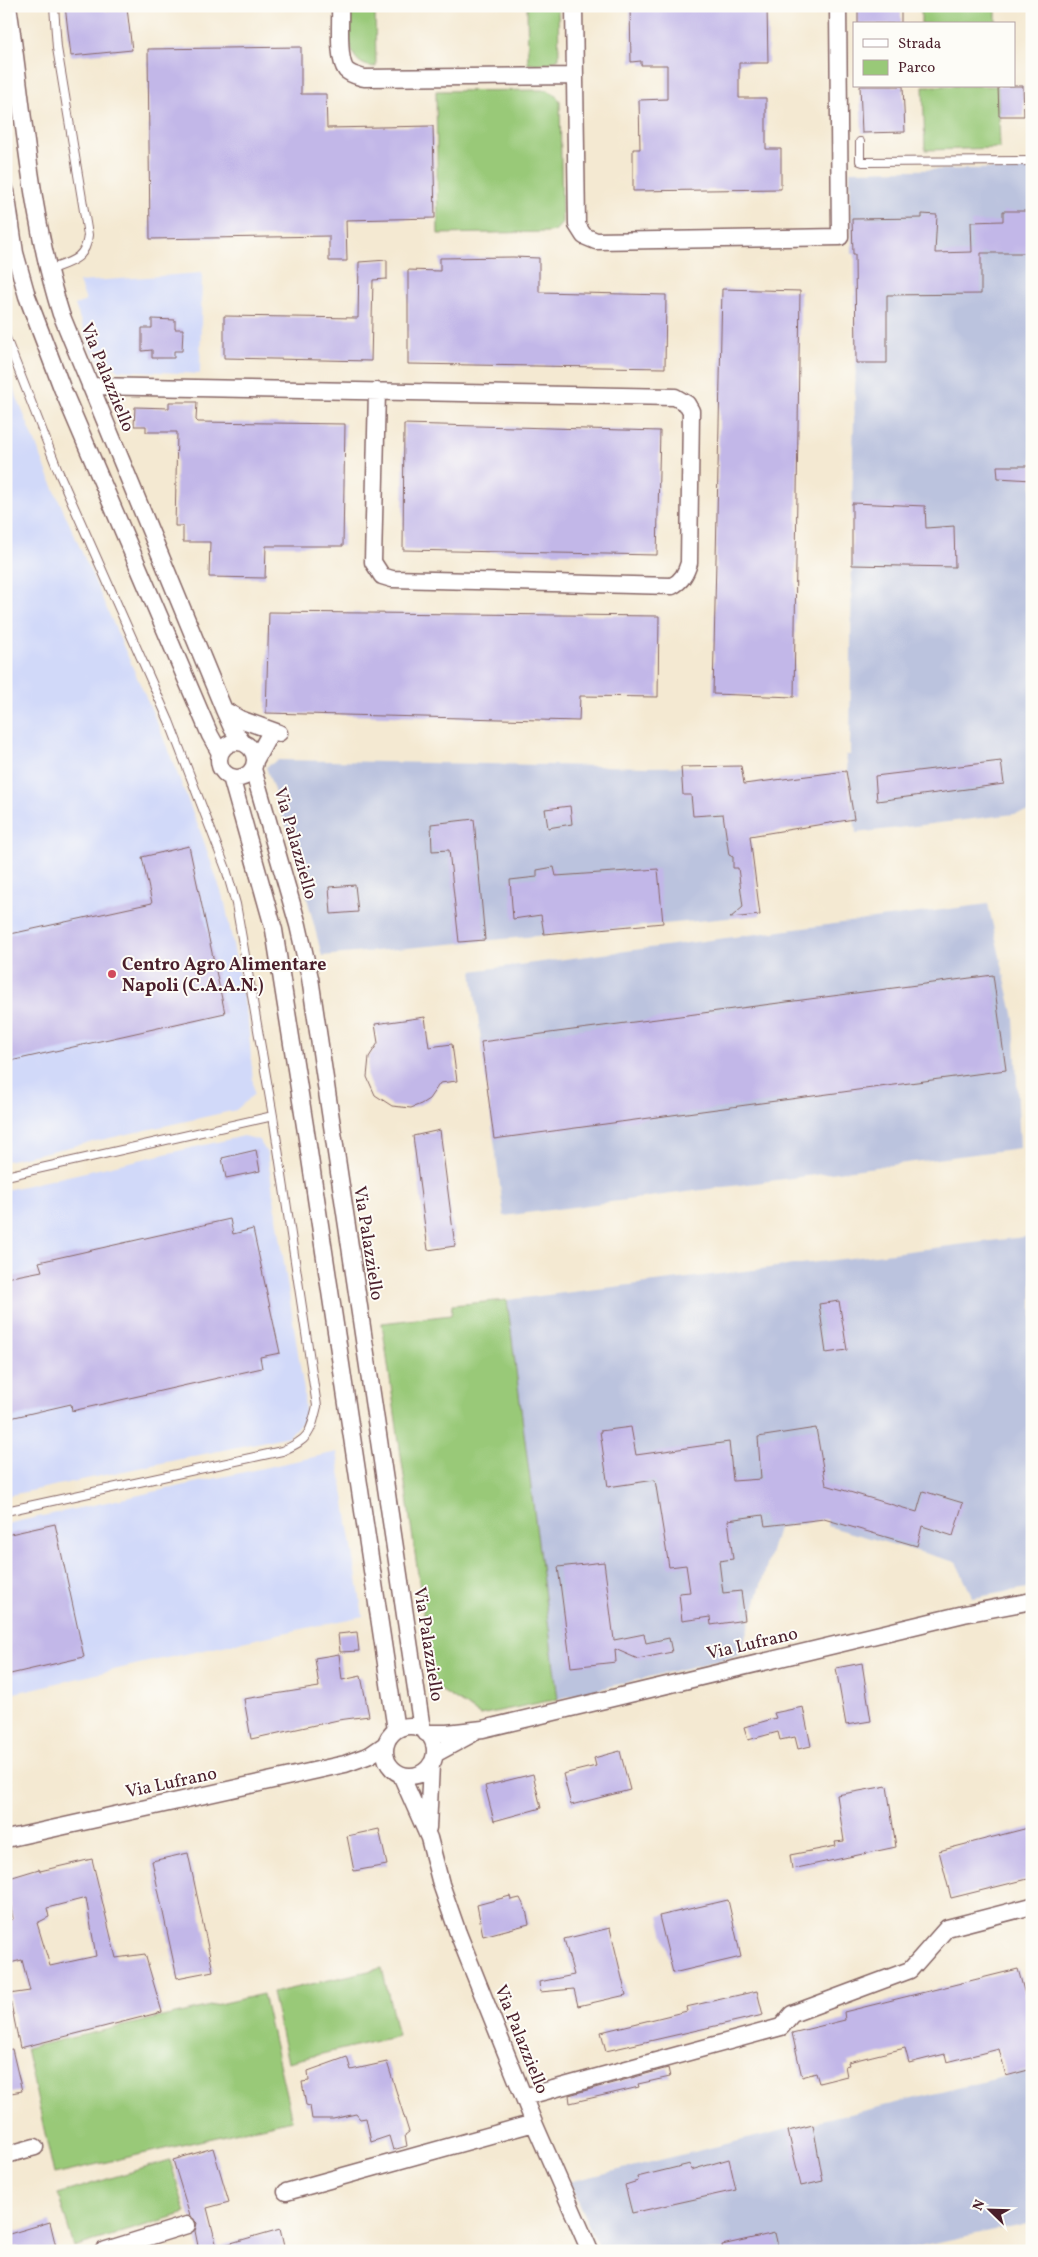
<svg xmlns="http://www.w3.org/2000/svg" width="1038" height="2257" font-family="Vollkorn,serif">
<rect width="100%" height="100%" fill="#fdfcf7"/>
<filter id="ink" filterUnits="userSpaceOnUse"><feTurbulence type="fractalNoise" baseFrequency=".02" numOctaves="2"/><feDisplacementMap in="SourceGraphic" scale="10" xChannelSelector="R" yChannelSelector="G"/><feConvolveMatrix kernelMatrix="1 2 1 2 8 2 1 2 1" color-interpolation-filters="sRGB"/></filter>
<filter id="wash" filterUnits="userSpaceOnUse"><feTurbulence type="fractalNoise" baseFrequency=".0096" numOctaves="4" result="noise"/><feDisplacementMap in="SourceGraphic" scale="20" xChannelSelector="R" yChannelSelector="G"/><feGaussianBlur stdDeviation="1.12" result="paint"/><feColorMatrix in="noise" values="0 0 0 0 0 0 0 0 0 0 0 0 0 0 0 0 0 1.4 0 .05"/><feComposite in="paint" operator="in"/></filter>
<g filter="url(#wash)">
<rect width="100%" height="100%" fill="#f4e9d2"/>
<path fill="#d1d9f9" d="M202 273 200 374 117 370V368L108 367 99 361 91 351 75 305 86 301 79 282Z
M6 370 54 489 159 727 202 836 225 903 248 1022 254 1094 236 1110 6 1161Z
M244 1136 259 1140 267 1153 304 1391 305 1418 289 1436 6 1496V1190Z
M337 1452 363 1616 148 1662 6 1695V1524Z"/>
<path fill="#bbc3de" d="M1032 168V816L1031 812 856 833 846 755H850L853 450 856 363 855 254H852L850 171Z
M278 760 649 767 741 766 760 915 322 956 296 855 266 767Z
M988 904 1014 1018 1020 1148 504 1216 472 971Z
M1032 1236V1587L973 1598 956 1562 827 1526 828 1518 778 1528 740 1655 558 1699 507 1300Z
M1032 2070V2222L897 2251H600L569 2182Z"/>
<path fill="#99c978" stroke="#727452" d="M375 6 376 67C343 66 350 30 350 7Z
M527 6H558L559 58 549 64H528Z
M921 6H996V24H921Z
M923 86H998L1000 148 925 150Z
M547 90 555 94 560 101 562 223 555 231 548 232 438 234 436 91Z
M507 1300 558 1699 480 1715 434 1686 382 1323 451 1315 452 1305Z
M382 1968 398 2036 288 2062 272 1993Z
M263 1994 292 2120 54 2174 26 2048Z
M170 2160 186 2213 74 2247 58 2194Z"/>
<g id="blocks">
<path fill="#c2b7e8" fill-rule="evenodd" d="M65 6H106V11L127 8 132 50 71 56Z
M630 6H767L768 63H739V98H766V149H781V189L633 191V149H640L639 100 667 99V65H641V61L631 62Z
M858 6H901V24H858Z
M301 47V94H326L327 128 433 126 435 218 346 220 347 261H329V236L150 239 148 49Z
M860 86H903L905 132 862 133Z
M998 86H1023L1024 116H999Z
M1003 211H1032V253H981V294L887 295V363H856L855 254H853L852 219 922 218V214L937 215 935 253 972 252 971 222 1003 221Z
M513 257 539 258V292L666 295 665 368 408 364V270L440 271V258Z
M387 260V279L373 280 371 361 224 358V316L358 318 359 262Z
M722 289 800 291 794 697 713 694Z
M152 319 175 320V329H183L182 351H174V358H152V350L142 351V328H152Z
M169 402H197L196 420 198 422 345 424 343 546H266L265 578 209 577 210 542H183V526H175L177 432H146V426H134L135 407 169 408Z
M404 424 660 431 657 555 403 550Z
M997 466H1032V480L998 478Z
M852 503 925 506 926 528 954 526 955 567 852 565Z
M269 612 659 616 658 697 580 696 579 721 266 713Z
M1001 761 1004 784 877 801 875 776Z
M741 766 744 784 846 771 854 819 750 836 760 915 730 918 743 907 738 868H733V857L729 855 723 814 693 816 691 795H683L681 767Z
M570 806 572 824 548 828 545 809Z
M474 819 485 940 459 942 449 850 432 851 431 824Z
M189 846 225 1013 6 1062V935L152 903 142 857Z
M554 867 556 876 658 869 663 923 544 934 541 915 513 919 510 880 537 877V870Z
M355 885 358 912 331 914 329 887Z
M993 975 1006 1070 494 1139 481 1042Z
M425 1017 429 1047 452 1044 457 1081 440 1083 429 1099 421 1104 411 1108 392 1106 375 1095 367 1077 369 1057 378 1043 375 1024Z
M440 1130 455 1246 428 1250 413 1136Z
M256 1150 260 1171 226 1178 222 1158Z
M230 1219 233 1234 253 1229 280 1353 260 1357 262 1368 72 1411 71 1404 6 1419V1278L42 1271 39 1262Z
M839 1301 847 1350 826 1353 819 1304Z
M631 1427 636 1455 729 1442 733 1481 761 1479 758 1437 816 1428 826 1485 917 1512 923 1491 963 1503 953 1536 922 1526 917 1546 824 1519 765 1526 763 1515 728 1520 733 1559 719 1561 723 1593 741 1591 745 1620 711 1625 710 1617 682 1621 679 1593 690 1592 686 1565 669 1567 655 1480 608 1487 600 1431Z
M55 1524 84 1657 6 1675V1535Z
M604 1562 614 1640 644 1634 646 1643 669 1638 672 1652 638 1659 615 1649 616 1662 571 1667 558 1567Z
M357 1632 359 1651 340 1652 338 1634Z
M339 1654 342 1680 361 1676 369 1716 338 1720 251 1739 244 1699 319 1687 315 1658Z
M862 1663 871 1721 846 1725 836 1668Z
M803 1707 811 1746 798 1749 795 1737 780 1740 778 1732 748 1740 744 1727 776 1718 774 1713Z
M620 1751 630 1790 571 1805 563 1774 596 1766 594 1758Z
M533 1774 541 1808 494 1821 485 1786Z
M887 1786 896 1847 792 1869 790 1855 836 1846 835 1842 844 1841 837 1795Z
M1032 1827V1878L951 1898 939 1851Z
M379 1829 387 1865 354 1871 347 1836Z
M188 1853 213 1971 177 1978 152 1861Z
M92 1859 116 1958 145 1954 162 2012 20 2048 9 1994 30 1991 22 1960 6 1964V1921L13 1919 6 1879 39 1869 40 1871ZM86 1898 96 1956 50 1966 37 1923 49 1917 47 1908Z
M510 1896 511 1900 520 1898 526 1910 529 1924 483 1936 477 1905Z
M728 1900 741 1957 673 1973 659 1916Z
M610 1928 626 1995 578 2006 574 1989 540 1992 539 1982 574 1975 564 1939Z
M1018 1969 1026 1998 1032 1997V2069L1006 2076 999 2049 947 2062 945 2054 909 2063 905 2048 848 2062 849 2065 845 2066 847 2076 819 2083 816 2073 802 2077 792 2033 845 2020 844 2012Z
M757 1991 763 2015 606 2051 601 2032 687 2011 686 2007Z
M12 2049 22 2091 6 2094V2050Z
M347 2057 351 2070 387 2062 409 2132 405 2135 407 2146 393 2150 389 2136 371 2142 366 2118 360 2119 356 2114 333 2119H312L310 2106 306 2105 302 2082 309 2081 308 2071Z
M668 2068 670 2077 638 2084 639 2087 570 2103 569 2095Z
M813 2125 823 2181 801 2186 788 2131Z
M213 2148 229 2202 207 2208 217 2247 280 2229 285 2251H199L195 2231 197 2223 190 2216 173 2160Z
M729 2159 736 2190 632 2213 625 2185 638 2181 637 2177 690 2164 691 2170Z
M50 2222 56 2247 46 2251H19L18 2246 6 2250V2235Z
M775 2233 779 2251H723L722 2245Z"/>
</g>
</g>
<g filter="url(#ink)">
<use href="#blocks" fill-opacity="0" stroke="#866665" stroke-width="1"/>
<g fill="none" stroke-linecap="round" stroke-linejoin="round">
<g stroke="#866665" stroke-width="10">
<path id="service" d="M860 142V161L863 162 1032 161
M49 270C69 262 86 260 88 235L57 48 54 6
M6 338 59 473 169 721 226 869 236 904 273 1116 317 1406C310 1435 309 1439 282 1451L6 1511
M6 1176 273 1116"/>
</g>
<g stroke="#866665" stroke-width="19">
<path id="minor" d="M8 6C24 109 29 214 61 314L224 710 232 728 242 742
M340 6C341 22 337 58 346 70 351 75 358 76 364 78L574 76
M574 6 577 225 584 236 596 241 840 237 838 6
M6 191 15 253 27 296 62 388 210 735 220 753
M90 386 675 397 687 404 691 411 689 563C686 573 682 581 672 586L392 579 382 576 373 562 377 391
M224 710 240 719 279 733
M219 760a18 18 0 1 1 36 0a18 18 0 1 1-36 0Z
M256 759 267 739
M253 769 298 925 310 978 422 1729
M231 777 274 930 308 1145 396 1730
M385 1751a25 25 0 1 1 50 0a25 25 0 1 1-50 0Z
M426 1733H447L483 1729 964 1614 1032 1601
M435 1754 472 1734
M401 1775 429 1838 441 1884 458 1933 534 2123 590 2251
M428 1828 431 1764
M6 1839 345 1764 370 1755 386 1744
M524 2097 781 2027 792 2014 910 1970 947 1928 1032 1906
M6 2155 35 2147
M286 2192 534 2123
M103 2251 187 2225"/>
</g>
<use href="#service" stroke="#fff" stroke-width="8"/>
<use href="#minor" stroke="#fff" stroke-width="16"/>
</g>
</g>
<circle fill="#d1495b" stroke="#fdfcf7" stroke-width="2" cx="112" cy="974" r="5"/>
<g text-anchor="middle" stroke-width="4" stroke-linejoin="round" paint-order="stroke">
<g font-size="18" fill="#4a1f2b" stroke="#fdfcf7">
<text transform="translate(108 377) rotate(68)" y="6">Via Palazziello</text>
<text transform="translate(296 843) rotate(74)" y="6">Via Palazziello</text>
<text transform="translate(369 1243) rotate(81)" y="6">Via Palazziello</text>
<text transform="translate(752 1643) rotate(-13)" y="6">Via Lufrano</text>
<text transform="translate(429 1644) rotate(81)" y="6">Via Palazziello</text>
<text transform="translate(171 1782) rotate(-12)" y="6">Via Lufrano</text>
<text transform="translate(522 2039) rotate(68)" y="6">Via Palazziello</text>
</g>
<g font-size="18" font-weight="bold" fill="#4a1f2b" stroke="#fdfcf7" text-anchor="start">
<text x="122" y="970">Centro Agro Alimentare<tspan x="122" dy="21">Napoli (C.A.A.N.)</tspan></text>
</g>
</g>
<rect width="1038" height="2257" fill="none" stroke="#fdfcf7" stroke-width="25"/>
<rect x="853" y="22" width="162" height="65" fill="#fdfcf7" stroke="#b5a4a5"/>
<rect x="863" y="39" width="25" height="8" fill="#ffffff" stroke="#b5a4a5"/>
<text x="898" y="48" font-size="15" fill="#4a1f2b">Strada</text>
<rect x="863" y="60" width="25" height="15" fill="#99c978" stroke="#b5a4a5"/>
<text x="898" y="72" font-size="15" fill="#4a1f2b">Parco</text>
<g transform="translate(990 2210) rotate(293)" stroke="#fdfcf7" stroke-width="4" paint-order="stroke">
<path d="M0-4L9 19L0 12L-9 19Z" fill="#4a1f2b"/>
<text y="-8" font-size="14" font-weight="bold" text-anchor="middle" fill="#4a1f2b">N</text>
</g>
</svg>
